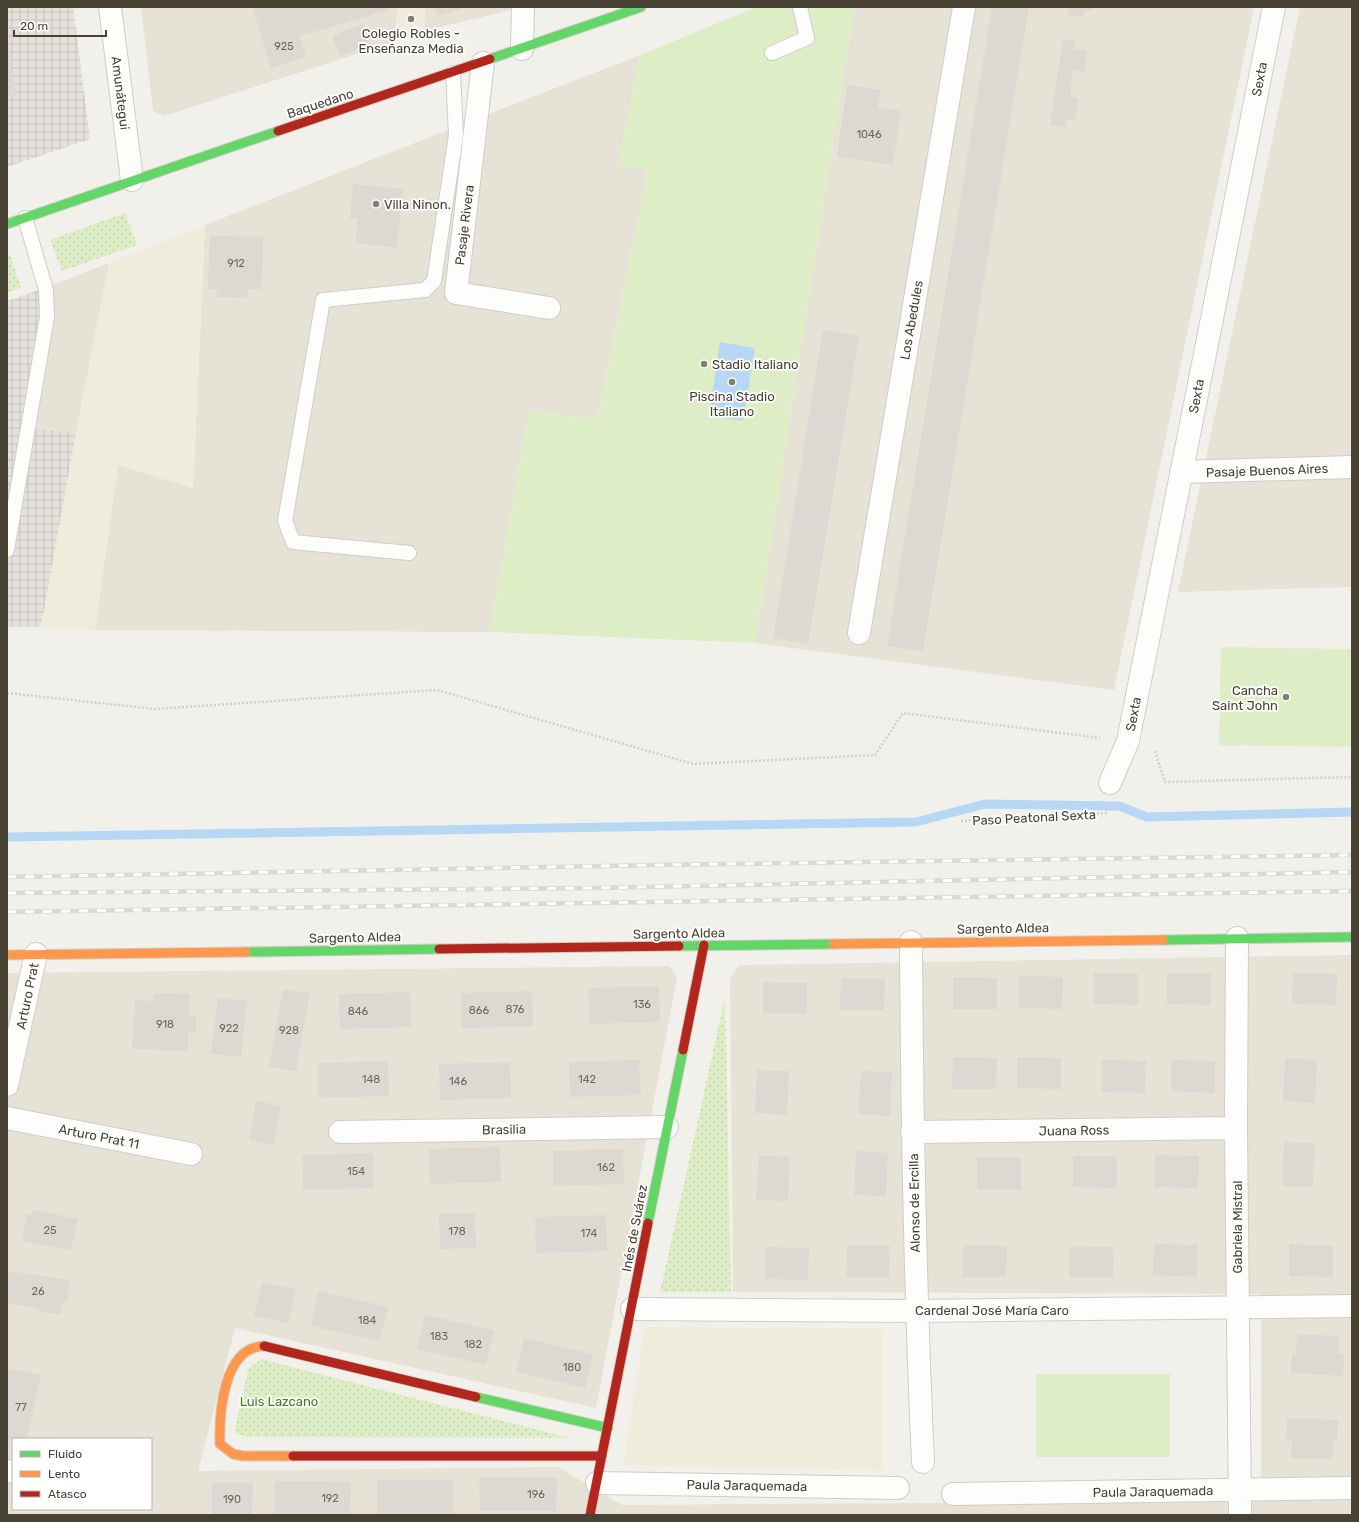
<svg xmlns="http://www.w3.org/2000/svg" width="1359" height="1522" font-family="Rubik,sans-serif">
<defs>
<pattern id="industrial-grid" width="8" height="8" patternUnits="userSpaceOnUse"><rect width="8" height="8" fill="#e5e1db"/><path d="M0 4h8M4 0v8" fill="none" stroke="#c6c2bd"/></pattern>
<pattern id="grass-dots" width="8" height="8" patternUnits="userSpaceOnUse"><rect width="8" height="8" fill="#ddeec7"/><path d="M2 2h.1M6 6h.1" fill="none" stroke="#bfcdac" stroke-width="1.8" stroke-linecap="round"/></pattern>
</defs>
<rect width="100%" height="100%" fill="#f2f0ea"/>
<path fill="#e6e2d6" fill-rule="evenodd" d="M141 7H398L394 42 164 116 153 111Z
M425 7H523L424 31Z
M854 7H1254L1114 690 755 643Z
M1300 7H1352V587L1178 592Z
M640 55 618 165 648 169 597 420 529 410 490 632 95 630 118 465 193 488 205 225Z
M109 263 76 433 29 426 50 286Z
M1352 955V1515H7V973L669 966 677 978 596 1408 235 1328 198 1471 558 1467 622 1505 1261 1501V1294L733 1292 730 979 740 965ZM13 1439H151V1509H13Z"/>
<path fill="url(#industrial-grid)" d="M7 7H73L90 139 7 167Z
M50 286 30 427 76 433 41 627H7V301Z"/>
<path fill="#f0ecdb" d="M398 7H425L424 31 394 42Z
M205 225 193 488 118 465 95 630 41 627 76 433 109 263Z
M645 1327 883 1329V1471L623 1465Z"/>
<path fill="url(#grass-dots)" d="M125 213 137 245 62 271 50 240Z
M7 255H10L21 288 7 293Z
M725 997 731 1292H660Z
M261 1359 570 1438 249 1437 234 1433 248 1370Z"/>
<path fill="#ddeec7" d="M757 7H854L755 643 490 632 529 410 597 420 648 170 618 165 640 55Z
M1221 647 1352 649V747L1219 745Z
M1036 1374H1170V1457H1036Z"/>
<path fill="#b6d8f4" d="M720 342 755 348 743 421 709 416Z"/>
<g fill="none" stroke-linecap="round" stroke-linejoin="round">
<path stroke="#b6d8f4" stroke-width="9" d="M7 837 916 822 985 804 1119 806 1147 817 1352 812"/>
</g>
<path fill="#dbd9d2" d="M261 7H389V10L300 36 306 57 271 68 253 9Z
M435 7H466L438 16Z
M992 7H1029L923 651 887 646Z
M1069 7H1094L1093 11 1085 10 1084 17 1068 15Z
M363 24 370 46 340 56 332 36Z
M7 36 16 95 7 96Z
M1063 39 1075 41 1074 49 1087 51 1084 72 1073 70 1070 97 1078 98 1075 120 1067 119 1066 127 1050 125Z
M847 85 881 90 878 108 901 111 893 165 837 157Z
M353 184 403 189 397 248 355 243 358 219 350 218Z
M210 236 263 237 262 289H248V298L217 297V290L208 289Z
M823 330 859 336 808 644 773 638Z
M1094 973 1138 974V1005L1094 1004Z
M1167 973H1211V1005L1167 1004Z
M1293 973 1337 974 1336 1005 1292 1004Z
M1019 976 1063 977 1062 1009 1018 1008Z
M953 977 997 978V1009H953Z
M841 978 885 979 884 1010H840Z
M763 982 807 983V1014L763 1013Z
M659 986 660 1022 590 1024 588 988Z
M283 989 310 993 296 1071 269 1067Z
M532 991 533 1026 462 1028 461 993Z
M410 992 411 1027 340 1029 339 994Z
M154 993 190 994 189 1015 196 1016V1033H188V1051L132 1049 135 1000 153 1001Z
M218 998 247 1001 241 1057 211 1054Z
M953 1057 997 1058 996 1089H952Z
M1017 1057 1061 1058V1089L1017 1088Z
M1285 1058 1317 1060 1315 1103 1283 1101Z
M639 1060 641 1095 570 1097 569 1062Z
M1102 1060 1146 1061 1145 1093 1102 1092Z
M1171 1060 1215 1061V1093L1171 1091Z
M388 1061 389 1096 318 1098V1063Z
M510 1062 511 1098 440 1100 439 1064Z
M757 1070 789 1071 787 1115 755 1113Z
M861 1071 892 1072 890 1116 858 1114Z
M256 1101 281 1106 274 1145 249 1140Z
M1284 1142 1315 1143 1313 1187 1282 1186Z
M500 1147 501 1182 430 1184 429 1149Z
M623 1149 624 1184 553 1186V1151Z
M856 1151 888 1153 886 1196 854 1195Z
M373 1153 374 1188 303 1190 302 1155Z
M1155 1155 1199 1156 1198 1188 1154 1187Z
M759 1156 790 1157 788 1201 756 1200Z
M1073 1156H1117V1188L1073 1187Z
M977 1157 1021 1158V1190L977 1189Z
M33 1210 78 1219 71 1250 22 1241 27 1214 32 1215Z
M475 1213 476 1248 440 1249 439 1214Z
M606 1215 607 1251 536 1253 535 1217Z
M1154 1244 1198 1245 1197 1277 1153 1275Z
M1289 1244 1333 1246V1277L1289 1276Z
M847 1245 890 1246 889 1277H846Z
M963 1245 1007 1246 1006 1277H962Z
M1070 1246 1114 1247 1113 1278 1069 1277Z
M765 1247 809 1248 808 1280 765 1279Z
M8 1271 70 1280 67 1302H63L61 1315 38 1311 39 1308 7 1303Z
M262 1282 296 1289 288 1323 254 1316Z
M318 1291 388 1307 380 1341 311 1326Z
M425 1315 494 1330 486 1365 417 1349Z
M1297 1334 1339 1336 1338 1354H1344L1343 1376 1291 1373 1292 1353 1296 1354Z
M524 1338 593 1354 585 1388 516 1372Z
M7 1368 41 1375 27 1439 7 1440Z
M1287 1418 1338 1420 1337 1440H1334L1333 1459 1291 1458 1292 1440 1286 1439Z
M479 1477 557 1478 556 1511H480Z
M377 1480H454V1514H377Z
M274 1481 351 1482 350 1515H274Z
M212 1483H253L252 1515H212Z"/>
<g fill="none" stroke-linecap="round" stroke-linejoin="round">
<g stroke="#d0cdc7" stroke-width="16">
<path id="lane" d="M772 53 807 38 800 7
M7 550 47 317 46 290 25 218
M409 553 293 542 285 521 323 300 425 290 434 281 456 135 453 73"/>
</g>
<g stroke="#d0cdc7" stroke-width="24">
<path id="street" d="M110 7 132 180
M522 49 523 7
M483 63 456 293 549 308
M1181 472 1352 467
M859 633 964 7
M1110 783 1128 741 1274 7
M1237 938 1236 1128 1240 1515
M911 942C912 1116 915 1289 923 1462
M7 1085 36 954
M7 1118 191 1154
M340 1132 667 1127
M912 1132 1236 1128
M632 1309 916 1311 1352 1306
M7 1471 13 1472
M597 1483 898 1488
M953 1494 1352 1488"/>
</g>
<g stroke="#d1cdc0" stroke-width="11">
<path id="fast" d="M490 59 641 7
M7 224 278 131
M1163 940 1352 937
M679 946 833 944
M246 952 439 949
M648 1223 683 1050
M476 1397 608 1428"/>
</g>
<g stroke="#d1cdc0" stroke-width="11">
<path id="slow" d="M833 944 1163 940
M7 955 246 952
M264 1346C223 1347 219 1414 220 1444L233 1454 243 1456H293"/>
</g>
<g stroke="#d1cdc0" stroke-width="11">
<path id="jam" d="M278 131 490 59
M439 949 679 946
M683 1050 704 945
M264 1346 476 1397
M293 1456H602
M590 1515 648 1223"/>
</g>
<path stroke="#d2d0c9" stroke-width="2.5" stroke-dasharray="2 2" stroke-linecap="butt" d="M7 693 155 709 437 690 693 764 875 755 903 713 1100 738
M1155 751 1165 782 1352 777
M961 821 1107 813V809"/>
<use href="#lane" stroke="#fdfdfc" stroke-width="14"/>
<use href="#street" stroke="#fdfdfc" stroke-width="22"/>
<use href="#fast" stroke="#63d668" stroke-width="9"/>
<use href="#slow" stroke="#ff974d" stroke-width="9"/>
<use href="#jam" stroke="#b3261e" stroke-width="9"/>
<g stroke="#d9d9d8" stroke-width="4.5">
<path id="rail" d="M7 877 656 865 1352 855
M7 893 592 888 1352 872
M7 912 1352 891"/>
</g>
<use href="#rail" stroke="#fff" stroke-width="3" stroke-dasharray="9" stroke-linecap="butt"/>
</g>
<g fill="#847f74" stroke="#fff" stroke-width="1.5">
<circle cx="411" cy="19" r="4"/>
<circle cx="376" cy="204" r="4"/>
<circle cx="704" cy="364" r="4"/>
<circle cx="732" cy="382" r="4"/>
<circle cx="1286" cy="697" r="4"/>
</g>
<g text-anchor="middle" stroke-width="3.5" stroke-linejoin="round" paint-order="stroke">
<g font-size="11" fill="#6e685c">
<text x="284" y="50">925</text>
<text x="869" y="138">1046</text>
<text x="236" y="267">912</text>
<text x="642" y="1008">136</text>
<text x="515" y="1013">876</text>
<text x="479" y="1014">866</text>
<text x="358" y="1015">846</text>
<text x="165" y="1028">918</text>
<text x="229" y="1032">922</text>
<text x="289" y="1034">928</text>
<text x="371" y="1083">148</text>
<text x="587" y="1083">142</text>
<text x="458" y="1085">146</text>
<text x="606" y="1171">162</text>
<text x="356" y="1175">154</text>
<text x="50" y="1234">25</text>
<text x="457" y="1235">178</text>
<text x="589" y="1237">174</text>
<text x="38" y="1295">26</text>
<text x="367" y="1324">184</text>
<text x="439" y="1340">183</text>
<text x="473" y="1348">182</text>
<text x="572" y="1371">180</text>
<text x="21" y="1411">77</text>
<text x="536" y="1498">196</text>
<text x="330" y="1502">192</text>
<text x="232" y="1503">190</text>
</g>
<g font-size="13" fill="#484234" stroke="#fff">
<text x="411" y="38">Colegio Robles -<tspan x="411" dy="15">Enseñanza Media</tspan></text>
<text x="384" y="209" text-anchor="start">Villa Ninon.</text>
<text x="712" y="369" text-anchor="start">Stadio Italiano</text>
<text x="732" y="401">Piscina Stadio<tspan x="732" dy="15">Italiano</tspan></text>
<text x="1278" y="695" text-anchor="end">Cancha<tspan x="1278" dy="15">Saint John</tspan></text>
</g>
<g font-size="13" fill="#484234" stroke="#fff">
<text transform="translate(1259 79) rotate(-79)" y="5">Sexta</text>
<text transform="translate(121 93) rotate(83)" y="5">Amunátegui</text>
<text transform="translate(320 103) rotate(-18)" y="5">Baquedano</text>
<text transform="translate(464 225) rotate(-83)" y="5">Pasaje Rivera</text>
<text transform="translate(911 320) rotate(-80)" y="5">Los Abedules</text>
<text transform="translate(1196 396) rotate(-79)" y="5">Sexta</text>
<text transform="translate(1267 470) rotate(-2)" y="5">Pasaje Buenos Aires</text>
<text transform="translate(1133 714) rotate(-79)" y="5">Sexta</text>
<text transform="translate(1034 817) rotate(-3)" y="5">Paso Peatonal Sexta</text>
<text transform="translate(1003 928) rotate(-1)" y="5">Sargento Aldea</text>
<text transform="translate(679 933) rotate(-1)" y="5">Sargento Aldea</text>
<text transform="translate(355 937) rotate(-1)" y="5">Sargento Aldea</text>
<text transform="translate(27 996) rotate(-78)" y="5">Arturo Prat</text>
<text transform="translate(504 1129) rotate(-1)" y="5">Brasilia</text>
<text transform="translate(1074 1130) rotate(-1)" y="5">Juana Ross</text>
<text transform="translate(99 1136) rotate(11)" y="5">Arturo Prat 11</text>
<text transform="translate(914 1203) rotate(-91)" y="5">Alonso de Ercilla</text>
<text transform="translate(1237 1227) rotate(-90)" y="5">Gabriela Mistral</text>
<text transform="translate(634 1228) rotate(-79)" y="5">Inés de Suárez</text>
<text x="992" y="1315">Cardenal José María Caro</text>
<text transform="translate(747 1485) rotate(1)" y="5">Paula Jaraquemada</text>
<text transform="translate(1153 1491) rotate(-1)" y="5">Paula Jaraquemada</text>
</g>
<g font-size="13" fill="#3f8021" stroke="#fff">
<text x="279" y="1406">Luis Lazcano</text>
</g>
</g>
<rect width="1359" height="1522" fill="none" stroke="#484234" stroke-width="16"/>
<rect x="12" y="1438" width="140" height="72" fill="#ffffff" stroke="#b6b3ae"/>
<rect x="20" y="1451" width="20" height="6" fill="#63d668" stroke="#b6b3ae"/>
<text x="48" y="1458" font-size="12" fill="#484234">Fluido</text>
<rect x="20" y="1471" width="20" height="6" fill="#ff974d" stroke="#b6b3ae"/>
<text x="48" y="1478" font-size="12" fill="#484234">Lento</text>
<rect x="20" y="1491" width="20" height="6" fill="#b3261e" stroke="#b6b3ae"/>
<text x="48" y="1498" font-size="12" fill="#484234">Atasco</text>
<path d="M14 30v6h92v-6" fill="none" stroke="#484234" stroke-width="2"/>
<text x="20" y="30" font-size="12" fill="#484234" stroke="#ffffff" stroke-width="3" paint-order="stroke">20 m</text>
</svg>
